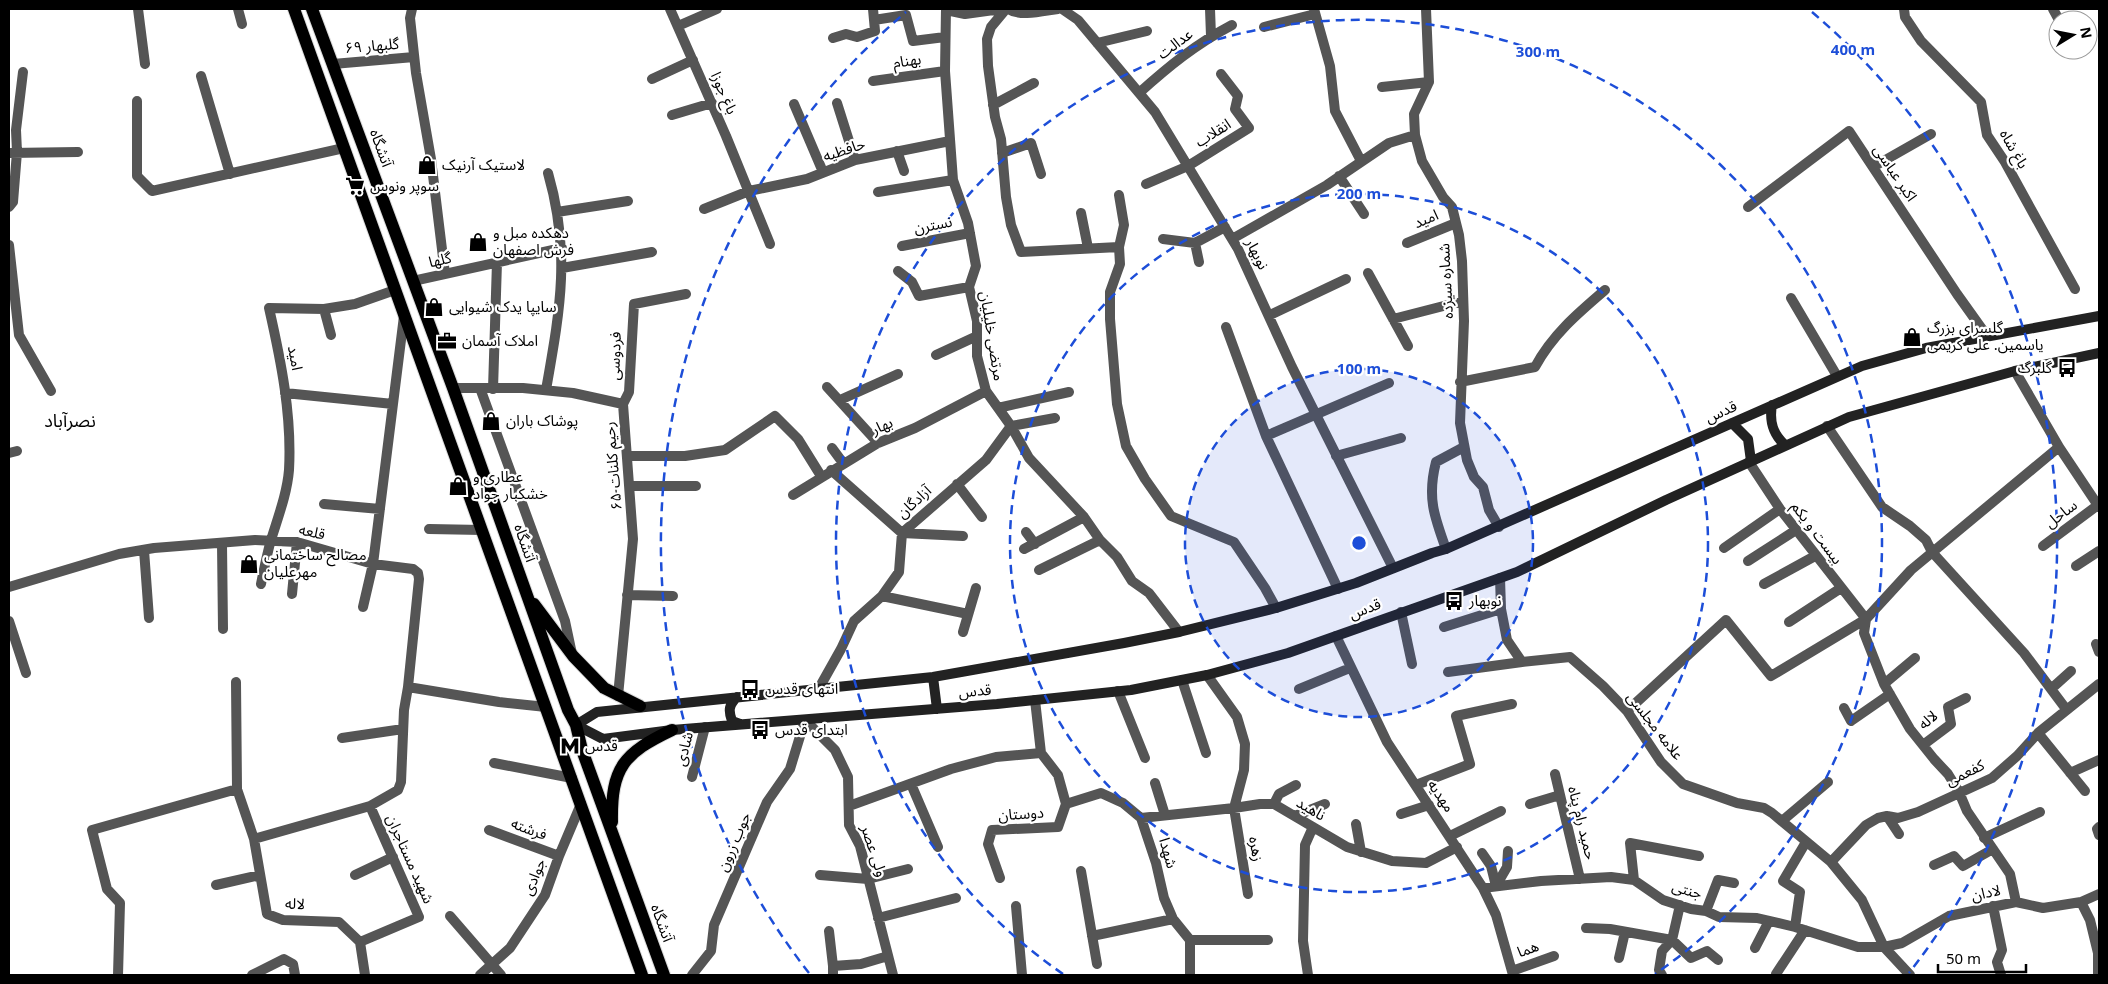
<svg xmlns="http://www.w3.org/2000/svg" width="2108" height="984" font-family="'Noto Sans','Noto Sans Arabic',sans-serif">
<rect width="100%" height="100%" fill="#fff"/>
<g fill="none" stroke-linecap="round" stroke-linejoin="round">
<g stroke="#dbdbdb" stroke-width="14">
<path id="primary" d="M294 9 642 975
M312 9 453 388 568 710 576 725 582 750 664 975
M534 604 573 656 604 688 640 706
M612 822C611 767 624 753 672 730"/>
</g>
<path stroke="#555" stroke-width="10" d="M138 9 145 64
M238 9 242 24
M412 9 410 18 416 73 431 159 445 274
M670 9 726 136 770 244
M873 9 874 20
M946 9 945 71 953 180 968 223 976 266 969 287 977 321V356L986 391 1011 426 1029 458 1084 517 1100 540 1117 557 1132 581 1149 593 1179 632
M1006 9 991 27 987 39 988 66 995 117 1001 139 1006 197 1011 225 1021 252 1119 247 1120 264 1110 292V319L1117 404 1126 446 1145 479 1171 516 1234 542 1265 588 1276 608
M1008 9C1021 17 1043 11 1058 9
M1062 9 1078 20 1155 112 1238 249 1292 367 1393 568
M1210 9 1211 36
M1314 9 1330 66 1335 111 1361 161
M1426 9 1429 82 1414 114 1415 135 1422 161 1443 197 1452 207 1459 235 1462 261 1464 321 1460 423 1467 460 1474 477 1483 487 1489 510 1499 527
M1904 9 1905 17 1921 41 1981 102 1987 135 2005 162 2075 289
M2053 9 2059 20
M946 10 965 14 1001 9
M678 26 717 9
M1264 27 1315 14
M833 38 846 34 857 37 875 31 874 20 906 15 913 41 945 37
M1097 43 1147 31
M333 64 414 57
M201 76 230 174
M652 79 693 60
M873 81 945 71
M1382 87 1429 82
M1139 93C1169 66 1196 44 1232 25
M137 101V176L152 191 344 148
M837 103 855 160
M794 104 823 172
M993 105 1034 83
M672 115 712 103
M897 151 904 171
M9 153 78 152
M1002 153 1031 143 1041 174
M1873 167 1931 134
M1339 176 1364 214
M1146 184 1188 166 1249 128 1235 109 1238 96 1221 74
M878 192 953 180
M1119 195 1124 225 1119 247
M9 207 13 202 17 152 16 130 23 72
M1748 207 1849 131 1957 294 1987 336
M704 209 749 191 807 179 855 160 950 141
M557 212 628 201
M1081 213 1088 248
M1163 239 1195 243 1225 227
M1232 239 1327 185 1389 143 1415 135
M1195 243 1199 262
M1407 243 1456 223
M9 245 19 335 51 391
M902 246 970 233
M562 268 652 252
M898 271 912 282 919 296 969 287
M1368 273 1408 346
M413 281 562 248
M1791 298 1837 376
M324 309 331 335
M1270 315 1346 279
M1393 319 1463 301
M1226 327 1266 436 1338 589
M936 355 977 336
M2015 371 2059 447 2099 507
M1460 382 1535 367C1552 335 1578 313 1605 290
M827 387 878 443
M453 388H523L573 393 623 404 633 539 618 696
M480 388 565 621 572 654
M493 389 497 262
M546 390C560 310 571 253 548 173
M285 393 393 404
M840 400 898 374
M623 404 629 392 634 304 686 294
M998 408 1069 392
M1827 426 1882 507 1910 526 1926 540 1932 552 2024 653 2066 709
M1266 436 1389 383
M832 448 843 463
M9 453 17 451
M627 456H685L725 450 775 416 798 439 821 476
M1336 456 1401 438
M831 470 902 533 963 536
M957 484 982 517
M631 486H696
M793 495 878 443 915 428 986 391
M324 504 380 509
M429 529 482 530
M1026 532 1035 544
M222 544 223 629
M2043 546 2098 505
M1724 548 1780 509
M1024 549 1084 517
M1446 549C1434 516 1427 497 1436 462L1464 447
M144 550 149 618
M1748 561 1796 530
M2076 566 2099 551
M1039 570 1100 540
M1500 578 1501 609 1507 640 1522 662 1570 657 1603 686 1627 711 1661 762 1683 784 1737 803 1764 808 1772 813 1831 862 1862 900 1884 947 1910 975
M261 584C264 569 267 554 271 540 278 517 287 494 289 470 292 415 281 361 269 308L324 309 355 304 395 290
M1764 584 1815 556
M9 587 119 554 154 548 255 540 297 542 373 564 413 569 418 573 419 579 408 687 499 702 546 707
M292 594 297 542
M627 595 673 596
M882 596 968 614
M363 607 373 564 404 316
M1401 612 1412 664
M9 621 26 673
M1789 622 1841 588
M1444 627 1501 609
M963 632 976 588
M1336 636 1387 742 1483 888 1496 915 1513 975
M2096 644 2099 652
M1448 672 1522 662
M1207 675 1237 717 1245 744 1244 770 1234 808 1248 894
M1182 680 1206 753
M236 682 237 789
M1884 684 1915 658
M1299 689 1350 668
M2051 689 2071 671
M818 690 841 649 854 621 882 596 899 572 902 533 986 460 1011 426 1055 418
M1118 691 1145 758
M1844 708 1851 721 1890 694
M1627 711 1726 620 1771 676 1866 619 1780 509 1749 462
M2038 733 2085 791
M342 738 403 729
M1923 745 1951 724 1948 707 1966 698
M494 763 572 778
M2070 773 2099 760
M1555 774 1580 879
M692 777 705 727
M1155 783 1165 815
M911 784 938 847
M1416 785 1470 764 1456 716 1512 704
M1066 804 1101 793 1123 803 1141 818 1156 863 1164 898 1173 919 1190 940V975
M1274 804 1279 794 1296 785
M1530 804 1560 795
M849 806 951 769 996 757 1041 753
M1401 814 1429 805
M1295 816 1325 804
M1887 816 1899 834
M1141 818 1234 808 1260 804H1274L1347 847 1392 861 1426 863 1457 847
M1782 821 1828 782
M1356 824 1361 852
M2099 827 2097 829 2099 835
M489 830 559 856
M1450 836 1501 811
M1984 838 2040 812
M254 839 267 914 283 920 339 922 360 942
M1482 853 1491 866 1496 886
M1831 862 1866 825 1878 818 1887 816 1898 818 1918 812 1992 778 2017 756 2038 733 2099 684
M1934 865 1954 856 1963 866 1993 849
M1081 871 1097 964
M355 875 393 857
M820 875 868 879 908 869
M1000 878 988 844 992 830 1058 827 1066 804 1058 775 1041 753 1035 700
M1634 880 1630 843 1699 856
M216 885 260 875
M1496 886 1507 867 1508 851
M1483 888 1541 881 1611 877 1634 880 1663 900 1691 909 1706 911 1719 917 1757 918 1795 927 1858 947H1884L1902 943 1949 916 2016 902 2043 908 2081 902 2099 894
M2016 902 2010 874 1967 811 1959 792 1948 774 1934 759 1910 729 1884 684 1864 633 1866 619 1911 570 2059 447
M2081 902 2090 920 2098 953V975
M1016 906 1022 975
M1993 906 2002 950 1997 962 2001 975
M1706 911 1718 880 1734 883
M450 916 501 975
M878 918 956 898
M1795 927 1800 892 1783 881 1806 842
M1586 928 1610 929 1672 940 1691 958 1707 951 1718 960
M829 931 833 966
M1092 936 1173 919
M1190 940H1268
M1755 948 1769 921
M1619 958 1625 932
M1512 971 1554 956
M1776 974 1805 930
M118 975 120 903 107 889 92 830 237 789 254 839 370 806 398 790 401 782 404 710 408 687
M252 975 284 959 293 964 295 975
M365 975 360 942 419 917 370 806
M480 975 510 948 545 895 559 856 581 804
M692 975 711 951 714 925 767 802 790 769 805 720 835 750 848 777 849 825 860 846 893 975
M833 975V966L861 964 888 956
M1308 975 1303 941 1305 845 1313 827
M1662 975 1659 970 1662 951 1672 940 1680 905"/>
<path stroke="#222" stroke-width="10" d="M1772 405C1769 422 1773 434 1785 445
M1732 423 1748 439 1751 461
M933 677 937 709
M737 697C729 705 728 710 732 721L740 724
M576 725 597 712 933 677 1124 643 1179 632 1276 608 1356 583 1432 553 1446 549 1862 366 1926 348 2099 316
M576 725 603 739 672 730 997 704 1131 690 1207 675 1288 653 1517 572 1666 500 1849 417 2015 371 2099 353"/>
<use href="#primary" stroke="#000" stroke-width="12"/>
</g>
<circle cx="1359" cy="543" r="174" fill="#1d4ed8" fill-opacity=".12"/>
<g fill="none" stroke="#1d4ed8" stroke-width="2.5" stroke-dasharray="9 6">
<circle cx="1359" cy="543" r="174"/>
<circle cx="1359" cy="543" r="349"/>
<path d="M1063 974A523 523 0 1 1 1655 974"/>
<path d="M809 973A698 698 0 0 1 906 12M1812 12A698 698 0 0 1 1909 973"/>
</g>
<defs>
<g id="shop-bare" transform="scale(1.5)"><path d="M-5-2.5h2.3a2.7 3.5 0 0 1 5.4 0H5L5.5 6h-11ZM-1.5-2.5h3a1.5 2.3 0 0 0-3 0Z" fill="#000" stroke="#fff" stroke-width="2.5" paint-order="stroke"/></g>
<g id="supermarket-bare" transform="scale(1.5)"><path d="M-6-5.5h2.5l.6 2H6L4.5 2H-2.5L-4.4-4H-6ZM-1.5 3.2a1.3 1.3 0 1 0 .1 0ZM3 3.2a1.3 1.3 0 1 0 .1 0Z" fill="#000" stroke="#fff" stroke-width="2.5" paint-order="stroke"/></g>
<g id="office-bare" transform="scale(1.5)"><path d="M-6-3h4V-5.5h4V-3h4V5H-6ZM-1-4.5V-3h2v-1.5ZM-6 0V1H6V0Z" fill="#000" stroke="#fff" stroke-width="2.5" paint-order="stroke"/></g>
<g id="bus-bare" transform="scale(1.5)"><path d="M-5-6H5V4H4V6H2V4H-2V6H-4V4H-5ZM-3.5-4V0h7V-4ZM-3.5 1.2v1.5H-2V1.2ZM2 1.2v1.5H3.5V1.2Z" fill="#000" stroke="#fff" stroke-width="2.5" paint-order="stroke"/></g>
<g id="metro-bare" transform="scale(1.5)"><path d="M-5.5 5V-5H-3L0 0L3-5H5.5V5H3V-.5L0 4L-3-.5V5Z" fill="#000" stroke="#fff" stroke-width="2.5" paint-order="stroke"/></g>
</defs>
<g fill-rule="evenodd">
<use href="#shop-bare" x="427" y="165"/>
<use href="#supermarket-bare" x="355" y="186"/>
<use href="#shop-bare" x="478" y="242"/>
<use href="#shop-bare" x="434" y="307"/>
<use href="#shop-bare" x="1912" y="337"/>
<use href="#office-bare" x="447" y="341"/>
<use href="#bus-bare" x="2067" y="368"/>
<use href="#shop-bare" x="491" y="421"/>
<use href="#shop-bare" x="458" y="486"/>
<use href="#shop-bare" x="249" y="564"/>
<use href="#bus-bare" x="1454" y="601"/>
<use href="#bus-bare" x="750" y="689"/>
<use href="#bus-bare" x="760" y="730"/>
<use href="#metro-bare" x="570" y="746"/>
</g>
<g text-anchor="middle" stroke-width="4.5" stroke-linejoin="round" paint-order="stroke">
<g font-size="15" fill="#000" stroke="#fff">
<text transform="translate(1175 44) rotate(-37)" y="5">عدالت</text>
<text transform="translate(372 46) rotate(-5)" y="5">۶۹ گلبهار</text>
<text transform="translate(907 61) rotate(-8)" y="5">بهنام</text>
<text transform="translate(724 93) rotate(66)" y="5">باغ جوزا</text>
<text transform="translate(1213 133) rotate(-32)" y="5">انقلاب</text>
<text transform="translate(381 148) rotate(70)" y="5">آتشگاه</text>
<text transform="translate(2014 149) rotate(60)" y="5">باغ شاه</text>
<text transform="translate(844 150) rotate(-18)" y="5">حافظیه</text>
<text transform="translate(1895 173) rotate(56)" y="5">اکبر عباسی</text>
<text transform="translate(1426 219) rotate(-23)" y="5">امید</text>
<text transform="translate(933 225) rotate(-11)" y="5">نسترن</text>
<text transform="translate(1257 254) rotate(63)" y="5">نوبهار</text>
<text transform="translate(440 260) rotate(-13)" y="5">گلها</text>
<text transform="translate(1446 281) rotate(-93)" y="5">شماره سیزده</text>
<text transform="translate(992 336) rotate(81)" y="5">مرتضی خلیلیان</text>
<text transform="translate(615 356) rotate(-88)" y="5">فردوسی</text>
<text transform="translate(295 358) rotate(79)" y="5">امید</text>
<text transform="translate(1721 412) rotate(-24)" y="5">قدس</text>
<text transform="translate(882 426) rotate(-24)" y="5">بهار</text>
<text transform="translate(613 466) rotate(-95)" y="5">۶۵-رحیم کلنات</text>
<text transform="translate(914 502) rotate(-42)" y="5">آزادگان</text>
<text transform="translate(2061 514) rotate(-37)" y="5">ساحل</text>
<text transform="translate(312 532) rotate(13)" y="5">قلعه</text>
<text transform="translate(1817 533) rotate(53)" y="5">بیست و یکم</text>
<text transform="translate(525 543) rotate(71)" y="5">آتشگاه</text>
<text transform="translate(1365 609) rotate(-21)" y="5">قدس</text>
<text transform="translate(975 691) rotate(-5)" y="5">قدس</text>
<text transform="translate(1928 720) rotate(-41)" y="5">لاله</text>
<text transform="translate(1655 726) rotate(52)" y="5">علامه مجلسی</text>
<text transform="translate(684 749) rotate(-76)" y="5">شادی</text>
<text transform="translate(1965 773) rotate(-26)" y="5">کفعمی</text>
<text transform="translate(1441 796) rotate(56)" y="5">مهدیه</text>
<text transform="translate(1311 809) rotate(31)" y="5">ناهید</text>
<text transform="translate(1021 814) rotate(-4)" y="5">دوستان</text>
<text transform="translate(1582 823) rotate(76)" y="5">حمید رام پناه</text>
<text transform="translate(529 829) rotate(21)" y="5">فرشته</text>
<text transform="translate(734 842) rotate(-67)" y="5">جوب زرون</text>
<text transform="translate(1256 849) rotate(81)" y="5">زهره</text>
<text transform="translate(874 851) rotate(72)" y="5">ولی عصر</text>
<text transform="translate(1168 853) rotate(74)" y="5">شهدا</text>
<text transform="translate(410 859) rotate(66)" y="5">شهید مستاجران</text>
<text transform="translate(534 877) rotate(-67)" y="5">جوادی</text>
<text transform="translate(1687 890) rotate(16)" y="5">جنتی</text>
<text transform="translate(1986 893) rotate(-12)" y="5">لادان</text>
<text transform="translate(295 904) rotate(3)" y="5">لاله</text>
<text transform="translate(662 923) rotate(70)" y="5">آتشگاه</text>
<text transform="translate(1528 949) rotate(-20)" y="5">هما</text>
</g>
<g font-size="15" fill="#000" stroke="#fff" text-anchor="start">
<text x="442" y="170">لاستیک آرنیک</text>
<text x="370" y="191">سوپر ونوس</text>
<text x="493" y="238">دهکده مبل و<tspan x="493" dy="17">فرش اصفهان</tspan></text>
<text x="449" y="312">سایپا یدک شیوایی</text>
<text x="1927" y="333">گلسرای بزرگ<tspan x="1927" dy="17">یاسمین. علی کریمی</tspan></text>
<text x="462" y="346">املاک آسمان</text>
<text x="2052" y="373" text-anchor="end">گلبرگ</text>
<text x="506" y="426">پوشاک باران</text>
<text x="473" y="482">عطاری و<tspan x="473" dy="17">خشکبار جواد</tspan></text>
<text x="264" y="560">مصالح ساختمانی<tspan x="264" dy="17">مهرعلیان</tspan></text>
<text x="1469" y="606">نوبهار</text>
<text x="765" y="694">انتهای قدس</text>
<text x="775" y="735">ابتدای قدس</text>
<text x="585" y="751">قدس</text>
</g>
<g font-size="18" fill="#000" stroke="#fff">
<text x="70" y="427">نصرآباد</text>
</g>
</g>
<circle cx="1359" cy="543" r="8" fill="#1d4ed8" stroke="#fff" stroke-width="2.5"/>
<g font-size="15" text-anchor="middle" font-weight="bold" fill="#1d4ed8" stroke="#fff" stroke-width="4.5" stroke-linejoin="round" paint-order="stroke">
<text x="1853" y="55">400 m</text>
<text x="1538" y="57">300 m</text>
<text x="1359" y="199">200 m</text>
<text x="1359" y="374">100 m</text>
</g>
<rect width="2108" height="984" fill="none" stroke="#000000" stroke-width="20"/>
<g transform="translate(2073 35) rotate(80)"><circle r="24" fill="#ffffff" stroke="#999999"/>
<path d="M0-4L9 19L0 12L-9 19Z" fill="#000000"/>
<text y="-8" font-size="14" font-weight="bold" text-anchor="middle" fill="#000000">N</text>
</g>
<path d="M1938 964v8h88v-8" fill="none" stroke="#000000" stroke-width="2.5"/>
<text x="1946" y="964" font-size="15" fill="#000000" stroke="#ffffff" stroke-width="4" paint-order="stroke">50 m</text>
</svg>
